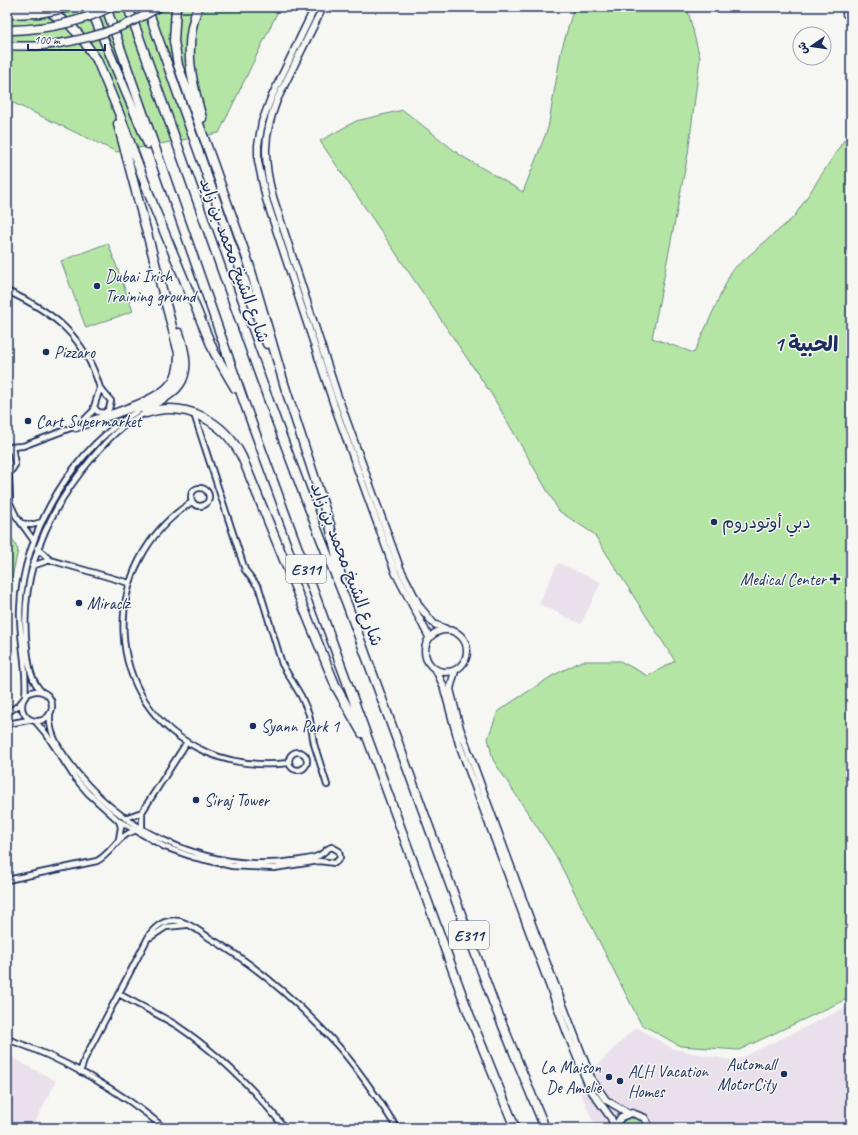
<svg xmlns="http://www.w3.org/2000/svg" width="858" height="1135" font-family="Caveat,'Playpen Sans Arabic',sans-serif">
<rect width="100%" height="100%" fill="#f6f6f2"/>
<filter id="ink" filterUnits="userSpaceOnUse"><feTurbulence type="fractalNoise" baseFrequency=".025" numOctaves="2"/><feDisplacementMap in="SourceGraphic" scale="8" xChannelSelector="R" yChannelSelector="G"/><feConvolveMatrix kernelMatrix="1 2 1 2 8 2 1 2 1" color-interpolation-filters="sRGB"/></filter>
<g filter="url(#ink)">
<path fill="#e9e0eb" d="M558 563 601 582 581 624 539 604Z
M851 1005V1128H596L577 1085 636 1027 673 1049 735 1061Z
M7 1055 56 1081 32 1128H7Z"/>
<path fill="#b5e5a5" stroke="#688a82" d="M7 7H280L219 133 117 152 7 100Z
M574 7H687L700 58 688 154 652 338 694 353 732 270 794 217 844 140 851 139V997L739 1050 680 1046 641 1024 555 854 493 760 488 738 498 711 552 676 582 661H620L648 676 675 661 594 534 559 511 492 395 320 141 356 121 403 110 460 155 523 192 548 128 561 52Z
M108 243 133 311 86 328 61 261Z
M7 529 18 550 7 601Z
M629 1118 638 1119 645 1128H619L621 1123Z"/>
<g fill="none" stroke-linecap="round" stroke-linejoin="round">
<g stroke="#1b2f5e" stroke-width="8">
<path id="street" d="M7 291C54 312 85 337 100 388
M100 388 111 401 109 409 104 413 98 412 94 407Z
M194 414 245 570 259 588 282 664 301 696 309 714 314 744 327 785
M82 422 95 409
M9 447 23 446 76 426
M9 476 10 499
M7 477 15 465 13 452 9 447
M191 497a9 9 0 1 1 18 0a9 9 0 1 1-18 0Z
M7 497 16 516 34 541
M192 502C97 563 100 706 206 752 233 764 261 766 289 763
M21 523 31 525 42 522
M37 548 50 560 129 583
M32 566 50 560
M22 706a15 15 0 1 1 30 0a15 15 0 1 1-30 0Z
M41 691C30 679 29 665 27 649 18 575 46 512 93 457 108 439 124 422 146 413
M25 697C28 668 19 639 20 610 22 533 75 444 143 408
M7 713 19 705 23 700
M36 722 47 735 75 778 88 793 119 821 165 847 193 857 232 866 274 868 319 861 335 863 340 858 339 851 332 847C327 848 325 852 320 855 313 859 302 860 294 861 213 873 129 836 78 774 65 757 48 737 50 715
M7 724 29 720
M289 761a9 9 0 1 1 18 0a9 9 0 1 1-18 0Z
M125 818 142 812
M142 829V812L187 742
M119 839 121 827 119 821
M7 880 97 861C112 853 117 836 134 831
M151 937 166 927 186 925
M119 994C138 1005 158 1014 176 1025 218 1053 254 1089 285 1128
M7 1039C60 1057 122 1091 164 1128
M80 1072 85 1058 150 934C157 925 167 919 179 921 189 923 199 931 208 937 258 966 300 1004 338 1046 360 1071 379 1100 397 1128"/>
</g>
<g stroke="#1b2f5e" stroke-width="9">
<path id="secondary" d="M315 7 271 98 262 122 258 145V161L266 199 334 405 395 572 429 637
M323 7 277 100C263 136 263 160 273 197L337 394 400 568 420 607 434 624 446 629
M846 14 851 15
M425 651a21 21 0 1 1 42 0a21 21 0 1 1-42 0Z
M436 670 443 685 459 744 567 1033 590 1089 611 1118 614 1127
M455 671 450 689 460 728 539 943 592 1080 606 1100 628 1113
M614 1128 621 1117 632 1113 645 1118 650 1128"/>
</g>
<g stroke="#1b2f5e" stroke-width="10">
<path id="primary" d="M7 46H38"/>
</g>
<g stroke="#1b2f5e" stroke-width="11">
<path id="highway" d="M42 7 70 25 80 36 97 60 119 113 154 207 214 352 235 388
M90 7 148 144
M106 7 244 402 469 1014 515 1128
M128 7C201 206 267 408 347 604L494 1004 545 1128
M147 7 267 344
M176 7 174 41 178 65 249 264 285 387 330 525 343 586
M198 7C183 45 191 80 202 118
M143 408C185 391 193 376 179 333
M146 413C185 400 224 421 242 457L336 687 362 733
M76 427C99 418 156 403 170 385 178 376 179 365 179 353L118 124"/>
</g>
<use href="#street" stroke="#f6f6f2" stroke-width="4.5"/>
<use href="#secondary" stroke="#f6f6f2" stroke-width="6"/>
<use href="#primary" stroke="#f6f6f2" stroke-width="7"/>
<use href="#highway" stroke="#f6f6f2" stroke-width="8"/>
<g stroke="#1b2f5e" stroke-width="10" stroke-linecap="butt">
<path id="primary-bridge" d="M38 46C81 42 121 31 159 7"/>
</g>
<g stroke="#1b2f5e" stroke-width="11" stroke-linecap="butt">
<path id="highway-bridge" d="M9 14 39 13 70 7
M12 30C46 29 80 23 110 7"/>
</g>
<use href="#primary-bridge" stroke="#f6f6f2" stroke-width="7"/>
<use href="#highway-bridge" stroke="#f6f6f2" stroke-width="8"/>
</g>
</g>
<g fill="#1b2f5e" stroke="#f6f6f2" stroke-width="1.5">
<circle cx="97" cy="286" r="4"/>
<circle cx="46" cy="352" r="4"/>
<circle cx="28" cy="421" r="4"/>
<circle cx="714" cy="522" r="4"/>
<path d="M833 573h4v4h4v4h-4v4h-4v-4h-4v-4h4z"/>
<circle cx="79" cy="603" r="4"/>
<circle cx="253" cy="726" r="4"/>
<circle cx="196" cy="800" r="4"/>
<circle cx="784" cy="1074" r="4"/>
<circle cx="609" cy="1077" r="4"/>
<circle cx="620" cy="1081" r="4"/>
</g>
<g text-anchor="middle" stroke-width="3" stroke-linejoin="round" paint-order="stroke">
<g fill="#f6f6f2" stroke="#5d6b8a" stroke-width="1">
<rect x="286" y="555" width="40" height="28" rx="3"/>
<rect x="449" y="921" width="40" height="28" rx="3"/>
</g>
<g font-size="16" font-weight="bold" fill="#1b2f5e">
<text x="306" y="575">E311</text>
<text x="469" y="941">E311</text>
</g>
<g font-size="17" fill="#1b2f5e" stroke="#f6f6f2">
<text transform="translate(235 260) rotate(70)" y="6">شارع الشيخ محمد بن زايد</text>
<text transform="translate(347 564) rotate(69)" y="6">شارع الشيخ محمد بن زايد</text>
</g>
<g font-size="17" fill="#1b2f5e" stroke="#f6f6f2" text-anchor="start">
<text x="105" y="282">Dubai Irish<tspan x="105" dy="20">Training ground</tspan></text>
<text x="54" y="358">Pizzaro</text>
<text x="36" y="427">Cart Supermarket</text>
<text x="722" y="528">دبي أوتودروم</text>
<text x="826" y="585" text-anchor="end">Medical Center</text>
<text x="87" y="609">Miraclz</text>
<text x="261" y="732">Syann Park 1</text>
<text x="204" y="806">Siraj Tower</text>
<text x="776" y="1070" text-anchor="end">Automall<tspan x="776" dy="20">MotorCity</tspan></text>
<text x="601" y="1073" text-anchor="end">La Maison<tspan x="601" dy="20">De Amelie</tspan></text>
<text x="628" y="1077">ALH Vacation<tspan x="628" dy="20">Homes</tspan></text>
</g>
<g font-size="21" font-weight="bold" fill="#1b2f5e" stroke="#f6f6f2">
<text x="806" y="351">الحبية 1</text>
</g>
</g>
<rect width="858" height="1135" fill="none" stroke="#f6f6f2" stroke-width="24"/>
<rect x="12" y="12" width="834" height="1111" fill="none" stroke="#1b2f5e" stroke-width="1.5" filter="url(#ink)"/>
<g transform="translate(812 46) rotate(257)"><circle r="19" fill="#f6f6f2" stroke="#9ea6b7"/>
<path d="M0-3L7 15L0 10L-7 15Z" fill="#1b2f5e"/>
<text y="-6" font-size="11" font-weight="bold" text-anchor="middle" fill="#1b2f5e">ش</text>
</g>
<path d="M28 44v6h77v-6" fill="none" stroke="#1b2f5e" stroke-width="2"/>
<text x="34" y="44" font-size="12" fill="#1b2f5e" stroke="#f6f6f2" stroke-width="3" paint-order="stroke">100 m</text>
</svg>
